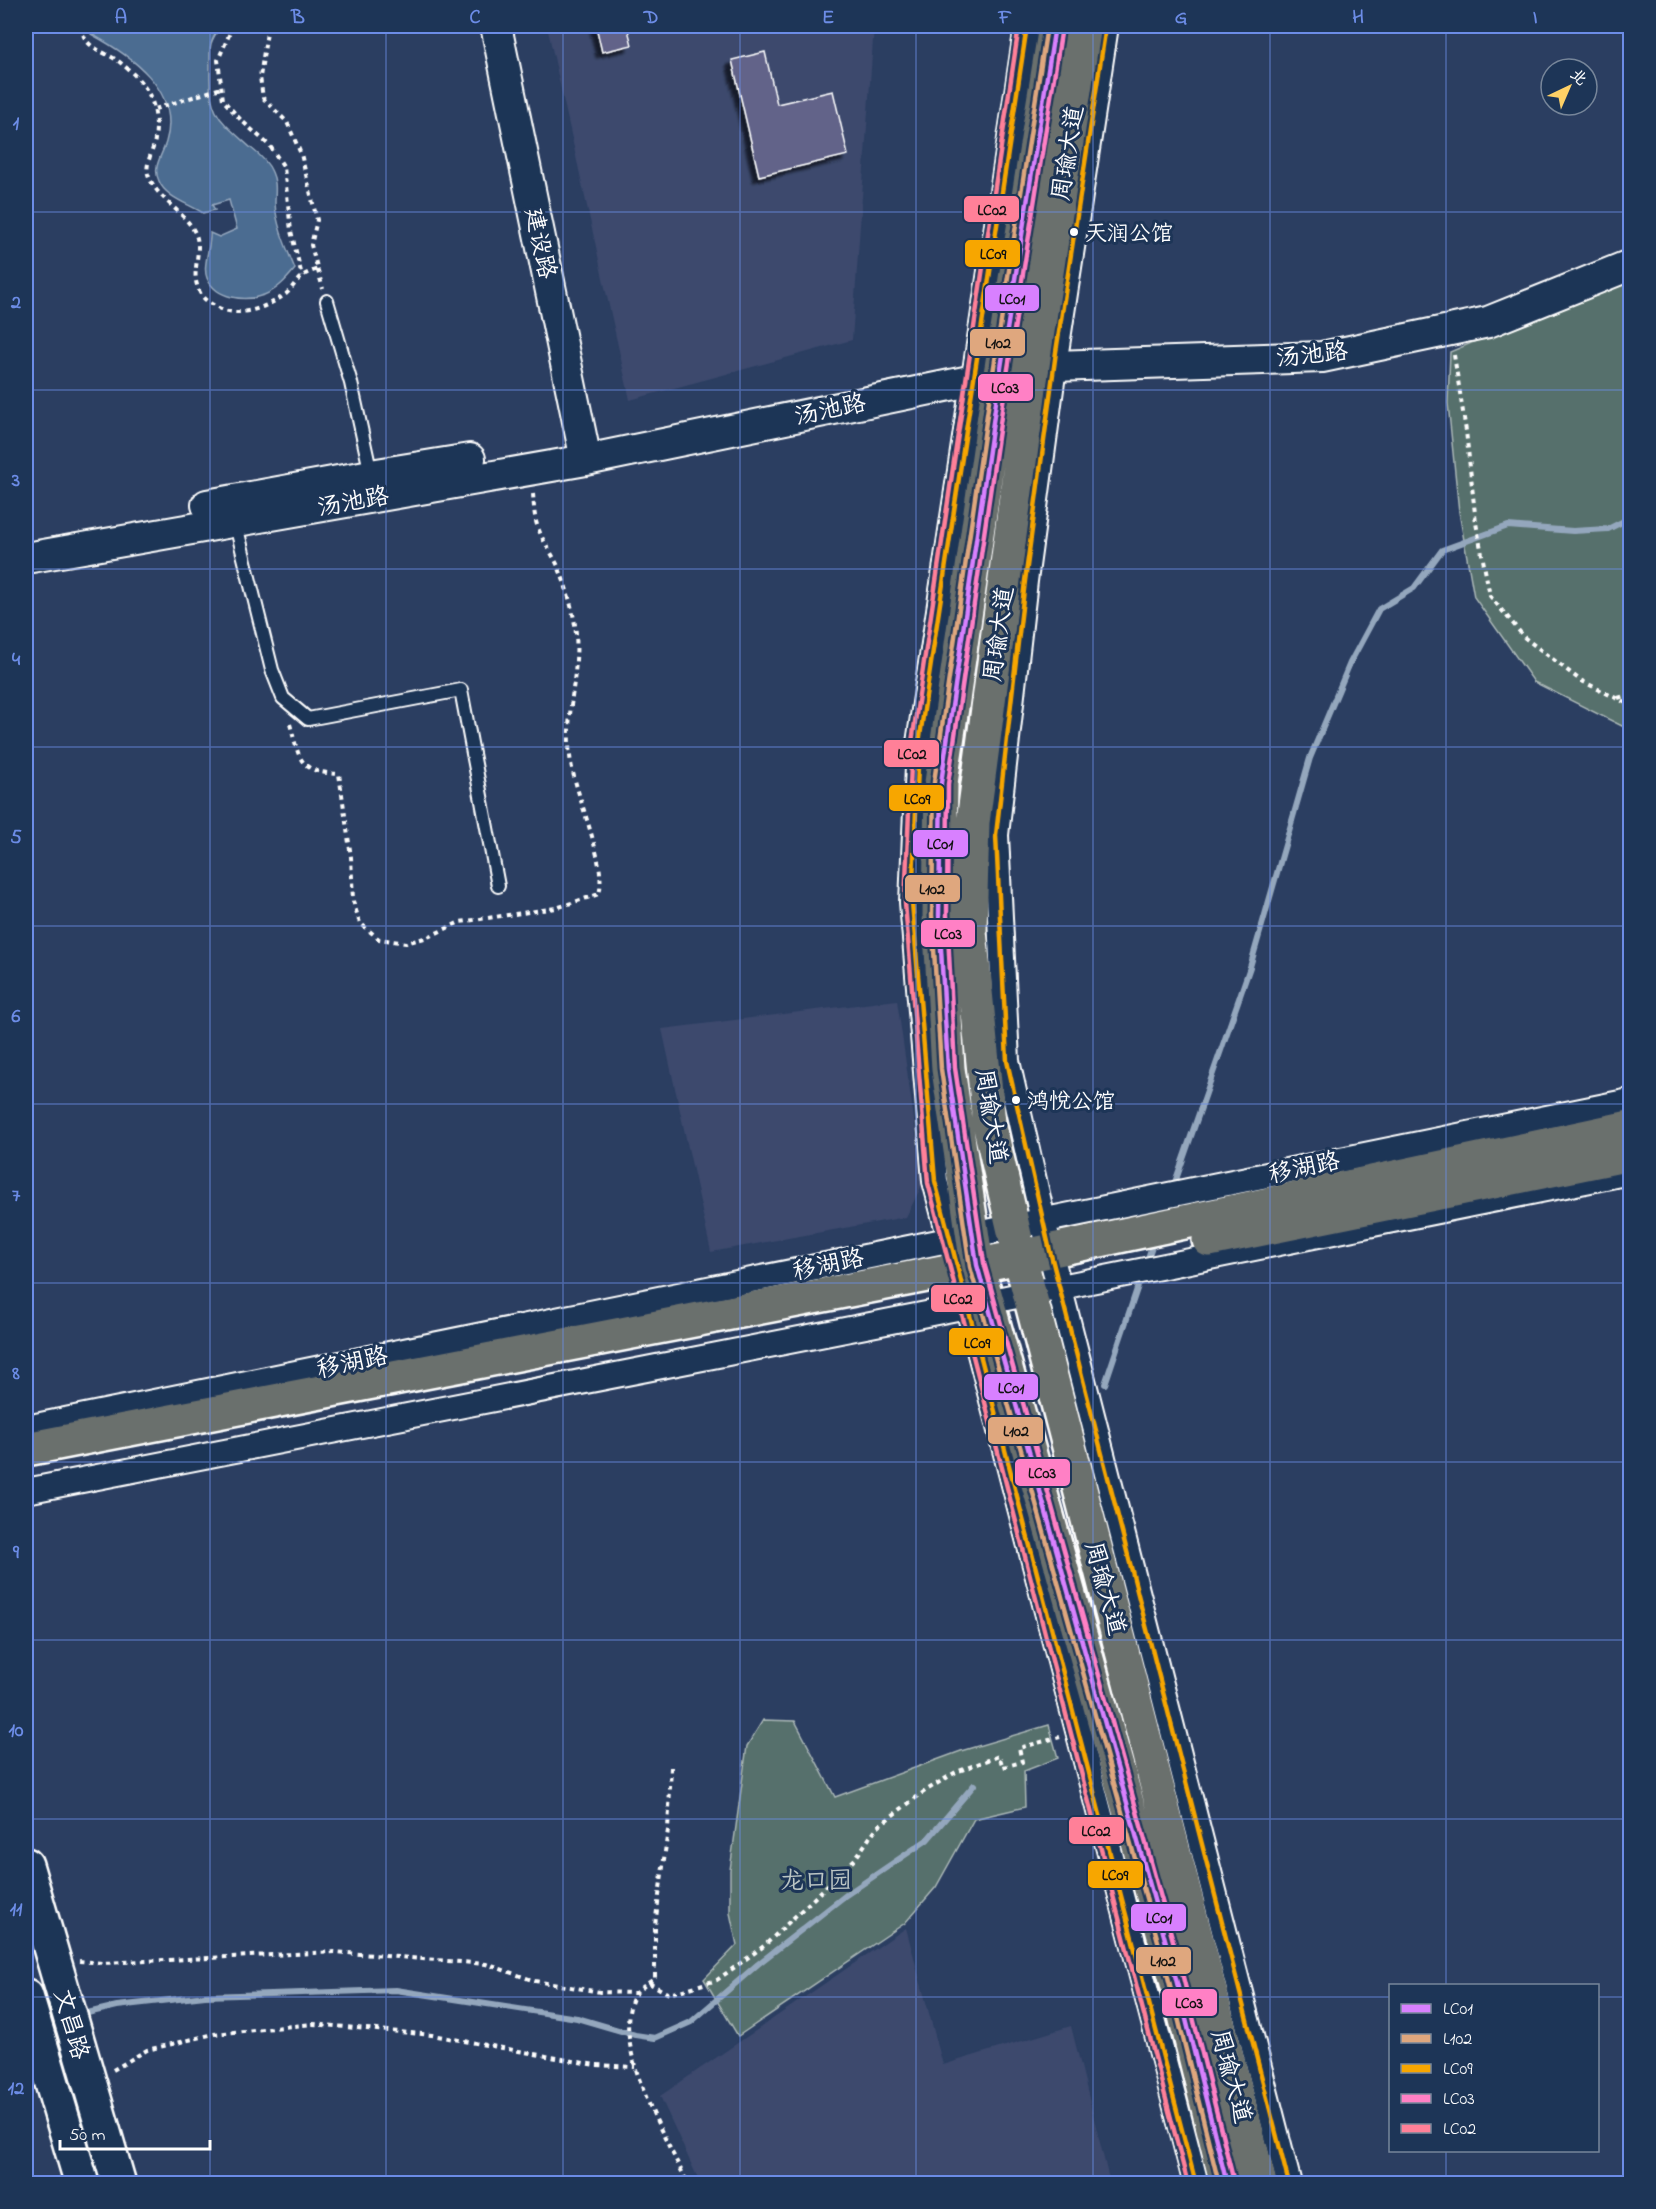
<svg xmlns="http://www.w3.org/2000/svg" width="1656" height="2209" font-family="'Indie Flower','LXGW WenKai TC',sans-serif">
<defs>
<filter id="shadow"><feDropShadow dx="-5.5" dy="5.5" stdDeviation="1.5" flood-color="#0009"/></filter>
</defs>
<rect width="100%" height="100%" fill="#2b3e61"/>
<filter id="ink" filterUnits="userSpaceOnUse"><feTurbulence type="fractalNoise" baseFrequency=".0167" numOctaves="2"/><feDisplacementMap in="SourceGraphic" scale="12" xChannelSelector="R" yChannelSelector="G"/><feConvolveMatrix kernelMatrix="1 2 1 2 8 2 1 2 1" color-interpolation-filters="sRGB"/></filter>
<g filter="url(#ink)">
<path fill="#3c496d" d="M547 26H874L852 340 630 400Z
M897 1000 923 1183 906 1217 711 1252 662 1029Z
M906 1928 943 2065 1071 2026 1110 2183H700L660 2096Z"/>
<path fill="#566f6c" stroke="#aab7b6" stroke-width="1.5" d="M1630 276V730L1534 682 1474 597 1459 512 1448 403 1450 352Z
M763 1720 795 1721 835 1797 961 1751 1049 1725 1058 1758 1024 1771 1025 1807 974 1819 936 1887 905 1923 738 2036 704 1979 737 1945 730 1913V1870L747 1746Z"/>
<path fill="#4c6c91" stroke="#94a7bd" stroke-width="1.5" d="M89 26H221C208 44 210 46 210 68 208 115 219 119 251 148 260 155 268 162 272 172 277 183 275 192 275 203 276 225 287 249 295 269 286 280 277 290 264 295 245 302 216 299 207 278 202 266 211 247 210 233L219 237 237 229 229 200 212 205 215 210 203 213C189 204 165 197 159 181 152 167 162 156 166 142 182 90 130 55 91 34Z"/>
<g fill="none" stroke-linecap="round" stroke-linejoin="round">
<path stroke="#94a7bd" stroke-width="6" d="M1173 1188 1250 967 1310 758 1350 663 1379 609 1414 588 1442 550 1508 526 1573 531 1608 529 1626 520 1630 515
M1146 1264 1154 1240
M1105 1384 1141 1277
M79 2015 117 2006 205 1996 396 1990 577 2018 635 2035 655 2038 691 2022 758 1964 846 1895 927 1840 974 1785"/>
</g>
<path fill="#626489" stroke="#fff" stroke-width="1.5" filter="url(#shadow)" d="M596 26H627L632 45 602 52Z
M765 52 777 104 833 91 848 155 759 176 732 60Z"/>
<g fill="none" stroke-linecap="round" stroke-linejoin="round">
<g stroke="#fff" stroke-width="16">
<path id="service" d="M327 301 351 383 371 474
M235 521 272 670 283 698 308 719 461 690 498 886"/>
</g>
<g stroke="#fff" stroke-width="28">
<path id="minor" d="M1027 26 919 743 912 902 935 1181 1196 2184
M1106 26 1056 352 1025 581 996 835 1007 1061 1050 1251 1289 2184
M26 1428 1630 1101
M26 1491 967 1306 1630 1172"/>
</g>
<g stroke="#fff" stroke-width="34">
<path id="tertiary" d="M496 26 586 460
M207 505 371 475 470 459
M26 558 586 460 1033 368 1054 366 1322 357 1488 322 1630 265"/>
</g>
<g stroke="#fff" stroke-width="38">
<path id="secondary" d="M26 1865 119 2184
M26 1996 82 2184"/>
</g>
<g stroke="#fff" stroke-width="38">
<path id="primary" d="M1055 26 1000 374 941 783 939 915 948 1069 977 1265 1175 1975 1227 2184
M1087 26 1033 368 973 822 970 931 989 1123 1020 1257 1260 2184
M1209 1240 1630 1154
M26 1449 1020 1257 1630 1127"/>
</g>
<path stroke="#fff" stroke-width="4" stroke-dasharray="4.5 4.5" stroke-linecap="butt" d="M81 26C84 51 106 50 122 64 133 73 146 85 151 99 156 111 157 126 155 139 154 150 145 163 148 174 156 200 186 211 196 235 202 251 192 270 197 285 201 298 206 301 217 307 239 319 268 307 286 294 292 289 295 282 301 277 306 273 312 271 318 269
M233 26 218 60 223 100 241 120 270 146 284 167 291 231 302 276
M268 26 260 77 263 98 287 122 301 154 317 220 311 245 323 289
M155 109 221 88
M1454 355 1466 431 1476 523 1490 596 1525 638 1580 680 1630 705
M1618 698 1630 694
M290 724C300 760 298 772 339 774L351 857 353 901 360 923 379 939 406 943 428 937 460 922 556 908 599 894C608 863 574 794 570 756 564 711 583 666 574 619 571 604 566 585 560 571 555 557 544 544 539 530 534 520 534 505 533 494
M671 1767 668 1830 655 1925V1978C649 1983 638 1989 634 1996 610 2045 666 2138 688 2184
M79 1961 103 1963 335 1952 486 1964 535 1981 600 1992 635 1993
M649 1983 669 1994 717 1980 764 1946 855 1859 877 1827 925 1791 956 1772 999 1756 1003 1767 1022 1762 1019 1748 1060 1737
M113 2070 147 2050 214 2034 313 2024 432 2035 595 2065 635 2067"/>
<use href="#service" stroke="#1d3557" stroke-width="12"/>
<use href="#minor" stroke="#1d3557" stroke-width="24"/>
<use href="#tertiary" stroke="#1d3557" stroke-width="30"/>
<use href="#secondary" stroke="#1d3557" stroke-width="33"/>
<use href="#primary" stroke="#6b706d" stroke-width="33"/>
<g stroke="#1d3557" stroke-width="9">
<path id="bus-1" d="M1055 26 1000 374 941 783 939 915 948 1069 977 1265 1175 1975 1227 2184"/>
</g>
<g stroke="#1d3557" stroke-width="9">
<path id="bus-2" d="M1047 26 993 373 934 782 932 915 941 1069 970 1267 1168 1977 1219 2184"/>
</g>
<g stroke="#1d3557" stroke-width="9">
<path id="bus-3" d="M1027 26 919 743 912 902 935 1181 1196 2184
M1106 26 1056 352 1025 581 996 835 1007 1061 1050 1251 1289 2184"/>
</g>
<g stroke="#1d3557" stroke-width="9">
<path id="bus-4" d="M1062 27 1007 375 948 784 947 915 955 1068 984 1263 1182 1973 1234 2182"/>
</g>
<g stroke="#1d3557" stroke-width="9">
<path id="bus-5" d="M1019 26 912 742 905 903 928 1183 1188 2184"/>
</g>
<use href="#bus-1" stroke="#d880ff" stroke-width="4.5"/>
<use href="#bus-2" stroke="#dfa77e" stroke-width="4.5"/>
<use href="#bus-3" stroke="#f7a600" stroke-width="4.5"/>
<use href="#bus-4" stroke="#ff80c5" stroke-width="4.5"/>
<use href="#bus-5" stroke="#ff8098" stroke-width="4.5"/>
</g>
</g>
<path fill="none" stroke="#6c8ce6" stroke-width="1.5" stroke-opacity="0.55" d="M210 26V2184M386 26V2184M563 26V2184M740 26V2184M916 26V2184M1093 26V2184M1270 26V2184M1446 26V1986M26 212H1630M26 390H1630M26 569H1630M26 747H1630M26 926H1630M26 1104H1630M26 1283H1630M26 1462H1630M26 1640H1630M26 1819H1630M26 1997H1390M1598 1997H1630M1446 2150V2184"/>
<g fill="#fff" stroke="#1d3557" stroke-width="2">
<circle cx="1074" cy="232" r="5"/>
<circle cx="1016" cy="1100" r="5"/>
</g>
<g text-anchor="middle" stroke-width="6" stroke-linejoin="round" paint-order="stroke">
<g font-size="22" fill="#fff" stroke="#1d3557" text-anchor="start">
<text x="1085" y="240">天润公馆</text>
<text x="1027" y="1108">鸿悦公馆</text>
</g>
<g font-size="24" fill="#fff" stroke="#1d3557">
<text transform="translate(1067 153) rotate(-81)" y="8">周瑜大道</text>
<text transform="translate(541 243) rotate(78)" y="8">建设路</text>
<text transform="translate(1312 354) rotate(-6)" y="8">汤池路</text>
<text transform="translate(830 409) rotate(-12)" y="8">汤池路</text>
<text transform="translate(353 501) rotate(-10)" y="8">汤池路</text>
<text transform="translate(998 634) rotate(-82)" y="8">周瑜大道</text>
<text transform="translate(992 1116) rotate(81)" y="8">周瑜大道</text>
<text transform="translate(1304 1167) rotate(-12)" y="8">移湖路</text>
<text transform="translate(828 1264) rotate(-12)" y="8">移湖路</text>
<text transform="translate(352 1362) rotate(-12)" y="8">移湖路</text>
<text transform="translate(1106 1588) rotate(75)" y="8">周瑜大道</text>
<text transform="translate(72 2024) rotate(74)" y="8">文昌路</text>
<text transform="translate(1232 2076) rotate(75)" y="8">周瑜大道</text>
</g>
<g font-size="24" fill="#bbc5c4" stroke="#1d3557">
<text x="816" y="1888">龙口园</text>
</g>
</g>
<g stroke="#1d3557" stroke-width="2">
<rect x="963" y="195" width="57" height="28" rx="6" fill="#ff8098"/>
<rect x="964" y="239" width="57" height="29" rx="6" fill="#f7a600"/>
<rect x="984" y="284" width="56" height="28" rx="6" fill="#d880ff"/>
<rect x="969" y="328" width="57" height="29" rx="6" fill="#dfa77e"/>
<rect x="977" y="373" width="57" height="29" rx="6" fill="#ff80c5"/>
<rect x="883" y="739" width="57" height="29" rx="6" fill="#ff8098"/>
<rect x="888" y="784" width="57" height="28" rx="6" fill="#f7a600"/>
<rect x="912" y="829" width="57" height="29" rx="6" fill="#d880ff"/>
<rect x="904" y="874" width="57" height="29" rx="6" fill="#dfa77e"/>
<rect x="920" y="919" width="56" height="29" rx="6" fill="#ff80c5"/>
<rect x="930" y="1284" width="56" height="29" rx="6" fill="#ff8098"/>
<rect x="948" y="1327" width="57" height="29" rx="6" fill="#f7a600"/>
<rect x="983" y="1373" width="56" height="28" rx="6" fill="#d880ff"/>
<rect x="987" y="1416" width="57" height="29" rx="6" fill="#dfa77e"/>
<rect x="1014" y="1458" width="57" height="29" rx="6" fill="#ff80c5"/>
<rect x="1068" y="1816" width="57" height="29" rx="6" fill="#ff8098"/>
<rect x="1087" y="1860" width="57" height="29" rx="6" fill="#f7a600"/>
<rect x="1130" y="1903" width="57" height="29" rx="6" fill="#d880ff"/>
<rect x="1135" y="1946" width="57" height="29" rx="6" fill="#dfa77e"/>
<rect x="1161" y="1988" width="57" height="29" rx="6" fill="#ff80c5"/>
</g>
<g font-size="16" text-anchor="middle" font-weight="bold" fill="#111">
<text x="992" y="215">LC02</text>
<text x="993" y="259">LC09</text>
<text x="1012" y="304">LC01</text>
<text x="998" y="348">L102</text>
<text x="1005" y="393">LC03</text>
<text x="912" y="759">LC02</text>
<text x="917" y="804">LC09</text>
<text x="940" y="849">LC01</text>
<text x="932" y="894">L102</text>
<text x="948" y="939">LC03</text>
<text x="958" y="1304">LC02</text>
<text x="977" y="1348">LC09</text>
<text x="1011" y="1393">LC01</text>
<text x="1016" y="1436">L102</text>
<text x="1042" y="1478">LC03</text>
<text x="1096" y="1836">LC02</text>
<text x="1115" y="1880">LC09</text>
<text x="1159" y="1923">LC01</text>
<text x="1163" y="1966">L102</text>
<text x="1189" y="2008">LC03</text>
</g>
<rect width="1656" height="2209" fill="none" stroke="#1d3557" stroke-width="66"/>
<rect x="1389" y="1984" width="210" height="168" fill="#1d3557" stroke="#77869a" stroke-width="1.5"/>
<rect x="1401" y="2004" width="30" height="9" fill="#d880ff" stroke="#77869a" stroke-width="1.5"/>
<text x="1443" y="2014" font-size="18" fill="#ffffff">LC01</text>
<rect x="1401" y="2034" width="30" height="9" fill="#dfa77e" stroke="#77869a" stroke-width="1.5"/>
<text x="1443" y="2044" font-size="18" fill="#ffffff">L102</text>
<rect x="1401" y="2064" width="30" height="9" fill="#f7a600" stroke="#77869a" stroke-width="1.5"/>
<text x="1443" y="2074" font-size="18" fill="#ffffff">LC09</text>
<rect x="1401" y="2094" width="30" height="9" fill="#ff80c5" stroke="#77869a" stroke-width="1.5"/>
<text x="1443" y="2104" font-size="18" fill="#ffffff">LC03</text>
<rect x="1401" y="2124" width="30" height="9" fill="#ff8098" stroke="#77869a" stroke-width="1.5"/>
<text x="1443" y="2134" font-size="18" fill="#ffffff">LC02</text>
<g transform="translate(1569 87) rotate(44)"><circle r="28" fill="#1d3557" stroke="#77869a" stroke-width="1.5"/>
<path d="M0-4.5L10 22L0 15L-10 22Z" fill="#ffd166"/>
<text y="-9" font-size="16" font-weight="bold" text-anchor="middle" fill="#ffffff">北</text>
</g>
<path d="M60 2140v9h150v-9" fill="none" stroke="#ffffff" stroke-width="3"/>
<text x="69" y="2140" font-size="18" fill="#ffffff" stroke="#1d3557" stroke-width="4.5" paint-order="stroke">50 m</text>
<rect x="33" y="33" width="1590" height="2143" fill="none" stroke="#6c8ce6" stroke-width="2"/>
<g font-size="20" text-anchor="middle" font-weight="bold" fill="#6c8ce6">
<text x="121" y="23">A</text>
<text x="298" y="23">B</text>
<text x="475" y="23">C</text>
<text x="651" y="23">D</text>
<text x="828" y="23">E</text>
<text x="1005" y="23">F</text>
<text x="1181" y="23">G</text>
<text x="1358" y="23">H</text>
<text x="1535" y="23">I</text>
<text x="16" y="129">1</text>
<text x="16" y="308">2</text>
<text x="16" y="486">3</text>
<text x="16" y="665">4</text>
<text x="16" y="843">5</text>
<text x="16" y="1022">6</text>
<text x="16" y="1201">7</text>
<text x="16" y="1379">8</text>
<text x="16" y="1558">9</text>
<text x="16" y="1736">10</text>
<text x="16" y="1915">11</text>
<text x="16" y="2094">12</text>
</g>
</svg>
